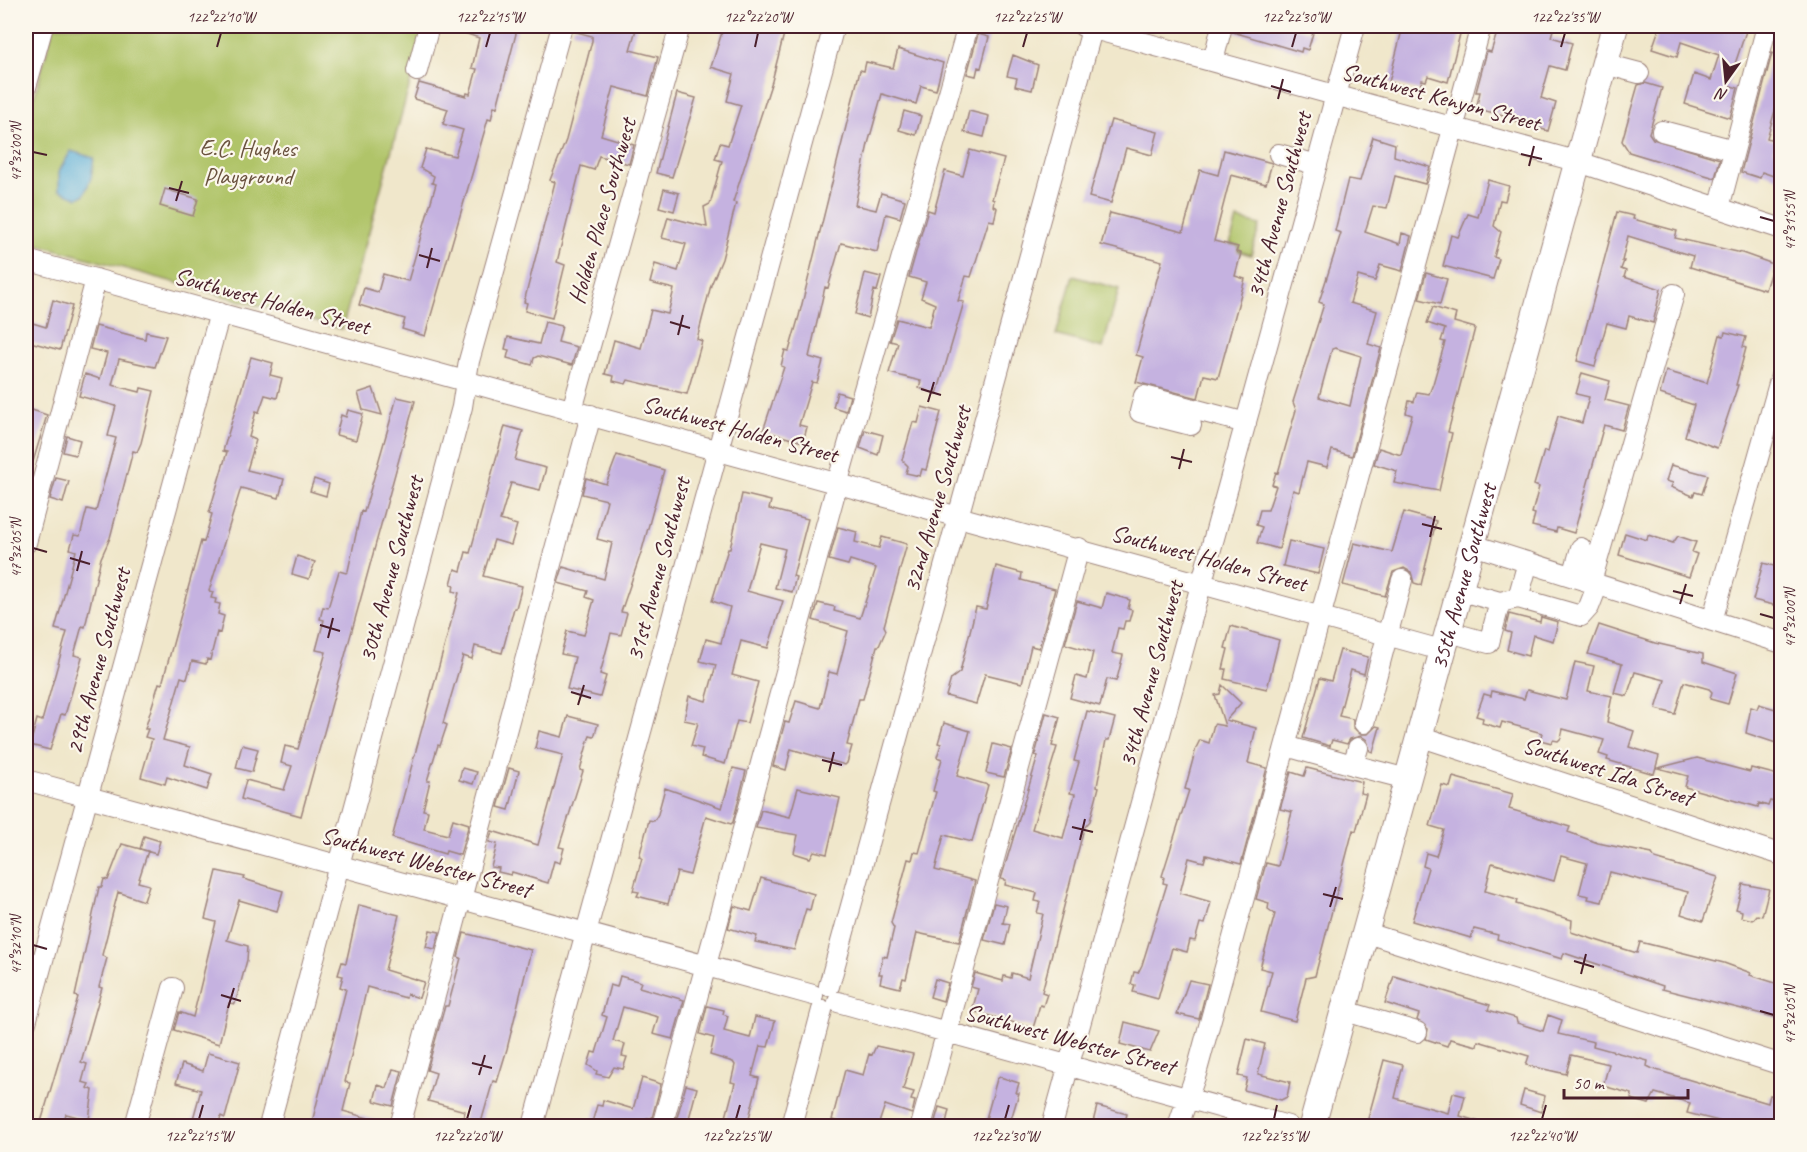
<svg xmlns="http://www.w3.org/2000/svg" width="1807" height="1152" font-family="Caveat,sans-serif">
<rect width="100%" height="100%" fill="#fbf7ec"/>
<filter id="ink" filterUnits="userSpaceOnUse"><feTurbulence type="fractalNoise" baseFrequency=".0167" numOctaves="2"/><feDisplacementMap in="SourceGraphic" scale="12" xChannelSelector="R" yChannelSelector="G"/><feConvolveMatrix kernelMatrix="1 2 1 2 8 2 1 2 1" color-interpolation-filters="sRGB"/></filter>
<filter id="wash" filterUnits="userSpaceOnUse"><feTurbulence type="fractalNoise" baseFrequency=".008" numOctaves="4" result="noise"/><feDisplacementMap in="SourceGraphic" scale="24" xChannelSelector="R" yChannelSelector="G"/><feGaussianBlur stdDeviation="1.35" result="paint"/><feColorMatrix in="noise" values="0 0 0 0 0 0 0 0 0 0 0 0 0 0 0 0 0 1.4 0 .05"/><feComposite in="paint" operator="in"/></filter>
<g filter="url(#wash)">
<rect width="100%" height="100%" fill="#f0e7cb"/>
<path fill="#b0c469" stroke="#7d724a" stroke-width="1.5" d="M54 26H426L342 329 26 241V126Z
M1237 219 1260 225 1251 255 1238 251 1239 246 1230 244Z
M1073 276 1119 289 1103 348 1056 335Z"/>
<path fill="#5baed7" stroke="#526681" stroke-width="1.5" d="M71 151 94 158 91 178 84 195 78 198 59 190V171Z"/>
<g id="blocks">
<path fill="#c5b2e0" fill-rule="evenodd" d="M450 26H518L497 107 494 106 491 120 488 119 425 336 402 329 405 319 359 305 364 288 378 292 383 274 408 281 436 184 432 183 434 176 420 168 426 149 455 156 463 130 443 124 448 109 414 99 419 83 466 96 467 93 470 94 477 69 472 68 479 38 450 28Z
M574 26H637L630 50 658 57 648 96 614 87 601 135 634 145 629 164 599 156 594 170 581 166 557 262 565 265 552 318 525 311 527 303 524 302 555 182 550 180 566 140 592 41V36L573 31Z
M724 26H786L772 81 733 202 736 203 722 259 711 285 697 339 702 341 687 394 628 380 626 384 613 381 614 376 605 374 614 340 641 348 651 310 668 314 674 289 650 283 655 264 678 271 686 244 662 238 668 217 707 227 704 207 710 204 722 161 715 159 720 143 728 145 741 105 727 101 734 74 711 67Z
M1234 26H1286L1313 33 1308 50 1302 48 1301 52 1233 32Z
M1403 26H1462L1448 82 1428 76 1426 81 1422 80 1419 90 1389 82Z
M1499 26H1554L1551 37 1572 43 1565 70 1550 66 1541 98 1556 103 1548 131 1512 120 1513 117 1476 109 1480 92H1476L1487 51 1491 52Z
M1660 26H1729L1746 31 1728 85 1738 88 1730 118 1685 104 1694 74 1711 80 1719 55 1681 42 1677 57 1652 49Z
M978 34 989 37 981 68 978 67 976 76 967 74Z
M898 49 943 63 936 90 921 86 916 104 882 94 868 144 855 205 876 210 881 193 905 200 900 218 886 214 877 252 841 243 828 288 825 287 809 357 823 361 817 383 812 382 799 425 807 427 803 442 763 431 784 367 781 366 785 350 789 351 799 316 860 70 864 71 866 62 893 68Z
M1772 53 1782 56V87L1767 138 1776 141 1773 151 1782 154V179L1762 172 1760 178 1741 172Z
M1013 55 1038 65 1032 90 1015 86 1017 78 1007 76Z
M1645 83 1662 88 1649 133 1653 139 1720 159 1715 178 1629 152 1622 141 1638 85Z
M677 93 696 98 672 177 656 173Z
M904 111 921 116 916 135 899 130Z
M969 111 989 116 984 137 964 132Z
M1111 120 1158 132 1152 155 1126 148 1111 203 1089 197Z
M1373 137 1395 144 1394 156 1430 167 1425 184 1395 176 1387 208 1373 206 1365 232 1400 244 1402 233 1411 236 1402 271 1380 265 1375 281 1358 276 1350 303 1377 311 1368 344 1381 348 1352 456 1332 450 1327 467 1307 462 1299 492 1293 490 1279 549 1257 543 1262 527 1256 525 1260 510H1268L1276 486 1272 485 1276 472 1278 473 1296 410 1293 402 1324 304 1319 302 1341 233 1335 231 1348 179 1360 181ZM1335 348 1361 356 1350 406 1319 397 1332 349Z
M970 150 1004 159 992 199 994 200 993 206 997 208 994 221 989 220 971 277 966 276 958 301 964 302 937 394 919 388 921 381 889 373 898 343 890 341 897 319 929 327 935 304 921 298 926 282 909 277 928 210 934 212 945 171 963 176Z
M1224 150 1272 163 1266 184 1231 175 1214 241 1238 247 1236 252 1241 253 1235 276 1245 279 1218 378 1204 375 1198 398 1136 382 1143 357 1136 355 1162 261 1101 245 1110 213 1183 232 1200 170 1218 175Z
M1488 180 1509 186 1505 201 1500 200 1494 226 1501 232 1494 257 1499 259 1493 279 1443 266 1451 235 1458 237 1468 214 1478 217Z
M165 189 198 199 193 216 160 206Z
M664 189 679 193 674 211 659 207Z
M1617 212 1634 216 1633 219 1677 231 1675 238 1742 253 1773 264 1765 290 1690 267 1693 256 1628 236 1622 261H1624L1621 269 1626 271 1624 277 1661 289 1653 323 1629 316 1626 328 1607 323 1595 366 1577 361Z
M865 273 881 277 877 291 874 290 868 318 855 314Z
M1426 273 1447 279 1440 304 1419 299Z
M53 300 72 306 60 350 26 341V321L46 327Z
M1433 307 1456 314 1454 322 1475 328 1448 432 1452 433 1439 491 1394 483 1397 471 1374 464 1379 448 1401 455 1412 415 1406 413 1409 401 1414 402 1417 392 1429 394 1433 384 1445 342 1441 341 1445 329 1427 323Z
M545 322 562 326 558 342 577 347 572 365 538 356 534 358 532 365 507 358 509 350 505 349 508 337 539 344Z
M96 326 145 339 146 332 166 336 155 367 119 359 112 385 140 392 141 388 154 391 141 443 137 452 133 451 110 538 101 558 85 627 82 626 74 655 82 657 73 688 65 715 61 714 50 750 30 745 37 719 42 721 67 632 55 629 76 551 70 549 74 535 80 536 87 509 96 511 116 438 108 436 116 406 79 396 85 374 100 379 107 353 90 349Z
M1725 332 1746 337 1743 347 1746 348 1736 385H1738L1717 448 1685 436 1694 405 1660 394 1666 371 1707 383 1720 335 1724 336Z
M251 357 273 363 270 375 282 378 277 398 265 395 259 412 256 411 249 437 256 440 247 470 284 479 279 498 241 488 209 591 213 592 211 598 216 599 215 603 220 604 218 614 224 616 220 633 217 632 210 660 207 659 206 664 192 661 187 679 181 677 163 740 190 747 185 765 212 774 207 790 167 777 165 784 141 777 152 739 145 737 148 729H145L159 683 162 684 201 541 204 542 212 514 209 513 227 452 223 451Z
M1582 373 1610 381 1605 400 1629 406 1622 430 1604 425 1574 533 1557 528 1556 532 1532 526 1535 514 1532 513 1539 487 1534 485 1544 451 1548 452 1558 416 1582 423 1589 397 1576 394Z
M373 388 382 415 363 410 358 393Z
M837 392 850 396 846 411 833 407Z
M397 397 415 401 301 816 241 799 246 780 284 790 292 766 281 763 285 746 298 749 326 652 316 650 324 620 320 619 323 607 328 608 339 571 346 573 348 571 361 511 364 512Z
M922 407 941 412 926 470 922 469 920 476 906 473 908 466 902 460 913 422 918 423Z
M26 408 47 415 29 475 26 474Z
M348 410 363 414 356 440 336 435 341 415 346 417Z
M505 426 523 431 515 460 546 468 540 490 511 483 500 520 517 525 511 545 494 540 483 576 522 586 516 608H514L502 653 475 646 472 659 463 656 443 723 447 725 440 746 438 745 427 781H430L423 810 428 811 424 829 448 835 453 819 469 824 460 855 446 851 445 854 392 838 459 593 453 591 454 585 451 584 455 569 461 571 466 552 470 553Z
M865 430 883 435 878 455 860 448Z
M67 436 80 440 76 455 63 452Z
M617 455 664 470 642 550 621 612 627 613 621 635 611 633 600 674 606 676 600 697 567 689 575 657 561 654 567 631 584 635 594 600 586 597 588 591 558 583 563 567 604 579 612 543 597 539 607 500 582 494 586 478 606 484Z
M1671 465 1708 475 1702 494 1695 492 1693 496 1671 487 1673 483 1666 481Z
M56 478 69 481 63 503 50 499Z
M314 479 329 484 326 496 310 491Z
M742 494 771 501 769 509 808 519 793 576 796 577 792 592 775 588 785 549 760 543 747 591 783 601 768 648 741 641 732 675 758 682 747 723 737 721 725 764 701 757 703 749 691 746 698 723 684 720 689 696 706 701 716 665 700 661 706 639 721 643 730 607 712 601 728 549H730Z
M1404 512 1436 521 1421 585 1414 583 1411 572 1404 568 1393 572 1385 596 1343 585 1354 543 1392 552Z
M838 527 857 532 855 542 879 548 882 537 907 544 884 626 886 630 879 646H877L863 699H859L847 745 852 746 847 763 845 765 791 749 786 770 773 766 785 722 789 723 796 701 820 708 829 672 837 674 848 631 813 620 818 603 835 607 834 611 860 618 876 568 850 560 848 565 829 560Z
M1625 533 1647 540 1648 535 1673 543 1678 536 1696 542 1692 552 1697 554 1689 577 1619 555Z
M1289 541 1324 549 1318 574 1283 566Z
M297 556 315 562 309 579 292 574Z
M1763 563 1782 568V592L1778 606 1753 600Z
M996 566 1022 573 1021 580 1055 589 1039 648 1031 646 1022 683 985 674 976 704 946 696 951 679 960 672 976 607 986 609Z
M1106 593 1130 600 1128 609 1132 610 1129 621H1125L1123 629 1118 628 1112 653 1123 655 1118 675 1116 681 1107 679 1100 706 1070 698 1076 676 1087 679 1093 652 1065 644 1077 601 1102 608Z
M1509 614 1540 622 1541 617 1558 622 1553 641 1533 635 1528 656 1507 650 1511 633 1505 631Z
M1599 625 1655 643 1703 654V662L1737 673 1728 704 1710 699 1712 692 1709 689 1684 682 1675 714 1656 709 1665 680 1635 672 1627 696 1614 693 1622 664 1588 654Z
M1231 626 1279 640 1267 689 1224 679 1226 669H1223L1228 649 1225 648Z
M1340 650 1368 657 1364 674 1351 670 1339 716 1353 719V727L1360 734H1368L1376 726 1380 727 1373 752 1370 751 1367 740 1361 736 1350 739 1347 744 1332 740 1330 746 1303 738 1320 678 1331 681Z
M1575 662 1594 666 1588 691 1612 696 1607 722 1634 731 1629 747 1659 756 1654 774 1607 760 1608 757 1599 754 1604 740 1563 729 1561 738 1558 741 1553 740 1552 743 1540 740 1542 733 1502 722 1500 728 1482 723 1483 718 1476 716 1484 694 1491 696 1492 691 1524 699 1527 690 1566 700Z
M1222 685 1241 703 1226 720 1256 728 1248 763 1267 768 1241 864 1206 855 1204 862 1189 858 1180 893 1211 902 1205 924 1200 923 1195 941 1190 940 1187 952 1172 948 1158 999 1133 992 1135 985 1131 984 1134 972 1138 973 1142 965 1167 884 1163 883 1164 877 1162 876 1189 790 1185 789 1196 748 1200 740 1209 743 1214 724 1225 726 1215 695 1220 694Z
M1759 704 1782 711V745L1746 733 1751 707 1757 709Z
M1087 711 1115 718 1109 740H1106L1097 786 1099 787 1090 821 1084 828 1042 992 1047 994 1043 1006 1040 1005 1033 1028 972 1011 978 989 971 987 975 973 1003 981 1004 976 1011 978 1012 973 1028 978 1043 914 1037 913 1040 902 1035 901 1037 893 1005 885 1006 880 1001 879 1038 756 1035 755 1046 713 1060 717 1052 746 1057 747 1032 829 1063 838 1075 794 1070 793 1079 762 1074 761Z
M568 716 598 724 594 737 590 736 588 741 580 770 583 771 559 847 564 848 560 863 554 861 548 883 512 872 511 875 498 872 499 868 491 867 497 844 489 842 492 831 538 845 563 755 535 748 539 731 562 737Z
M944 723 970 731 957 776 988 785 972 842 944 835 935 870 975 881 959 942 917 933 906 979 903 978 900 988 880 983 882 974H879L883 956 887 957 894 928 891 923 908 859 912 860 914 852 919 853 936 792 933 791 942 759 937 757 941 744 938 743Z
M993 744 1012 749 1004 777 986 773Z
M242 745 258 749 252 772 236 768Z
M1697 758 1750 772 1751 768 1782 776V804L1770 801 1768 806 1759 803 1758 807 1685 787 1688 776 1658 768Z
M462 768 477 772 473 784 459 780Z
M509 768 519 771 509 810 498 807Z
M733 768 746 771 733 822 731 824 706 816 690 875 677 872 668 904 637 896 639 892 633 891 642 858 639 857 649 820 654 821 658 814 665 788 722 808Z
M1307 768 1362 782 1360 793 1366 794 1356 831 1353 830 1315 976 1306 978 1295 1021 1261 1012 1272 971 1260 968 1275 914 1268 909 1269 903 1256 899 1266 863 1278 866 1292 812 1280 809 1291 772 1304 776Z
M1453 777 1513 794 1509 809 1570 827 1568 832 1598 843 1652 854 1655 859 1718 877 1703 921 1681 914 1688 892 1610 872 1602 902 1588 899 1589 896 1579 894 1587 863 1561 856 1554 881 1492 863 1485 891 1517 900 1516 904 1572 920 1571 932 1611 945 1637 953 1640 942 1724 963 1751 973 1750 975 1782 985V1019L1662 989 1663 986 1564 953 1562 959 1497 939 1498 935 1474 929 1471 938 1412 921 1428 868 1423 866 1426 853 1436 856 1444 830 1430 826 1442 785 1450 787Z
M798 788 840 798 827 854 814 851 810 858 794 853 798 835 756 828 761 810 790 817Z
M144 836 160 841 156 854 140 849Z
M122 844 148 851 138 882 149 885 144 901 118 892 102 955 107 958 99 987 102 988 81 1062 87 1064 82 1082 89 1084 87 1088 93 1090 89 1120 66 1114 62 1126H58L41 1122 78 997 75 996 99 887H102L104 879 108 880Z
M217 871 245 877 244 879 283 891 277 911 239 900 227 940 248 946 247 960 235 1004 229 1003 219 1044 174 1030 179 1012 193 1017 216 922 205 919Z
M761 878 814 894 810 910 806 909 794 950 755 942 757 936 728 928 734 906 751 911Z
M1743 884 1769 889 1762 916 1757 915 1753 920 1741 917 1742 911 1736 909Z
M994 903 1007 906 1003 923 1010 924 1005 945 984 940Z
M359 905 399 915 385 970 424 982 419 998 407 994 406 998 367 987 345 1082 350 1083 343 1111 385 1123 384 1126H311L346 989 340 987 343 976 338 975 342 962 346 963Z
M430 930 440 932 435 949 426 947Z
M464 933 531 950 507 1049 497 1082 493 1081 480 1126H462L465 1111 428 1101 436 1073 427 1070 445 1006H448L461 958 458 957Z
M620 976 641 982 639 987 684 1000 673 1039 653 1034 658 1017 623 1007 613 1041 625 1044 622 1056 627 1057 623 1069 614 1067 608 1077 596 1074 597 1071 588 1065 592 1052 596 1053 607 1017 602 1015 610 985 617 987Z
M1394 976 1490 1005 1488 1010 1516 1018 1517 1023 1543 1031 1548 1015 1562 1020 1558 1034 1594 1042 1593 1046 1648 1061 1647 1066 1653 1069 1768 1103 1770 1095 1782 1098V1123L1771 1120 1769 1126H1718L1719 1121 1687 1113 1690 1103 1655 1093 1649 1104 1631 1099 1632 1094 1603 1086 1609 1064 1571 1055 1566 1074 1526 1065 1529 1056 1478 1041 1477 1046 1450 1039 1447 1046 1426 1039 1428 1029 1417 1020 1419 1014 1385 1003Z
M935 979 948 983 943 1001 930 997Z
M1189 980 1208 984 1199 1019 1177 1014Z
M707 1006 724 1010 723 1014 728 1016 724 1031 750 1038 755 1017 775 1021 768 1047 760 1046 752 1076 759 1078 747 1126 725 1121 735 1083 731 1082 735 1065 733 1062 710 1055 714 1038 700 1034Z
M1125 1022 1159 1031 1150 1052 1120 1044Z
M1247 1039 1265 1044 1258 1074 1290 1082 1287 1097 1281 1100 1244 1090 1247 1078 1238 1076Z
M876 1046 913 1054 903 1089 914 1092 911 1100 915 1101 912 1114 885 1105 878 1126H855L832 1120 845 1070 863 1075 869 1054 872 1055Z
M208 1053 240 1062 225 1118 221 1116 218 1126H191L201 1090 176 1083 182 1064 203 1071Z
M1384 1060 1403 1065 1395 1098 1448 1113 1453 1093 1465 1096 1460 1116 1483 1123 1482 1126H1366Z
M393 1069 402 1071 393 1106 374 1101 378 1085 387 1088Z
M1000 1077 1019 1083 1016 1093H1019L1009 1126H984L997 1079Z
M642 1078 661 1084 652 1118H647L646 1126H591L597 1105 602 1106 603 1100 633 1109Z
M686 1085 697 1088 687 1126H682L675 1125Z
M1524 1090 1545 1096 1541 1112 1520 1105Z
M1097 1106 1127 1114 1124 1126H1092Z
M939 1107 949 1110 946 1123 935 1121Z"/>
</g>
</g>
<g filter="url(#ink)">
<use href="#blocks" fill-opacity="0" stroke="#9d837b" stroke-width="1.5"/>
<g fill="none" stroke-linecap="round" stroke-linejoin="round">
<g stroke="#9d837b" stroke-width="22">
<path id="minor" d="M1083 26 1579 162 1782 229
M1213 61 1222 26
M1605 64 1639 73
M417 71 429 26
M26 87 43 26
M1662 131 1734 150
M1279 154 1317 165
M1719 208 1767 26
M26 260 1441 650
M572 410 680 26
M1191 425 1140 412 1144 396 1246 423
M26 543 96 279
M1470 544 1782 643
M1573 576 1581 548
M1591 582 1674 294
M1458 590 1500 602 1518 598 1528 562
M1518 598 1581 616 1589 607 1598 584
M1712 621 1782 373
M1446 631 1489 643 1500 602
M1364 723 1402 580
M1419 736 1782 855
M1286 746 1353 765
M1358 748 1353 765 1407 779
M26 780 813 995
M1367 933 1782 1065
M829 986 1093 26
M838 1002 1288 1126
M1345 1011 1417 1032
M26 1022 220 313
M135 1126 173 988
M269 1126 462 407 469 361 562 26
M400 1126 591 415
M533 1126 834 26
M662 1126 843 463 968 26
M791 1126 822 1010
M921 1126 1079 548
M1052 1126 1355 26
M1178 1126 1196 1074 1481 26"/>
</g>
<g stroke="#9d837b" stroke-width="28">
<g id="major">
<path id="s1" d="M1312 1126 1615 26"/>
</g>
</g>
<use href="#minor" stroke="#fff" stroke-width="20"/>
<use href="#major" stroke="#fff" stroke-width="26"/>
</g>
</g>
<path fill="none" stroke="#4a1f2b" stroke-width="2" d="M217 47 221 33M486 47 490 33M755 47 758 33M1023 47 1027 33M1292 47 1296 33M1561 47 1565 33M1271 86 1291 92M1278 99 1283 79M33 152 47 155M1521 154 1542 159M1529 166 1534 146M169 188 189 193M176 201 182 181M1760 217 1774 221M419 255 440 261M427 268 432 248M670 322 690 328M678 335 683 315M921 389 941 395M928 402 934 382M1171 457 1192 462M1179 469 1184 449M1422 524 1442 529M1430 537 1435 516M33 548 47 552M70 558 90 564M77 571 82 551M1673 591 1693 596M1680 604 1686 584M1760 614 1774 618M320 625 340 631M328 638 333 618M571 692 591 698M578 705 584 685M822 760 842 765M829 772 834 752M1072 827 1093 832M1080 840 1085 819M1323 894 1343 899M1330 907 1336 887M33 945 47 949M1574 961 1594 967M1581 974 1586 954M221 995 241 1001M228 1008 234 988M1760 1011 1774 1015M472 1063 492 1068M479 1075 485 1055M199 1119 203 1105M467 1119 471 1105M736 1119 740 1105M1005 1119 1009 1105M1274 1119 1277 1105M1542 1119 1546 1105"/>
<g text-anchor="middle" stroke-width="4.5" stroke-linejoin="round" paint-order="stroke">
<g font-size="24" fill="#4a1f2b" stroke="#fbf7ec">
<text transform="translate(1441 97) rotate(15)" y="8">Southwest Kenyon Street</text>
<text transform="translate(1279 205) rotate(-75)" y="8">34th Avenue Southwest</text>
<text transform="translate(602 211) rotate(-74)" y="8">Holden Place Southwest</text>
<text transform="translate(272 301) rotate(15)" y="8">Southwest Holden Street</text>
<text transform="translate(740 429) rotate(15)" y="8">Southwest Holden Street</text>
<text transform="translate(937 499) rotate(-74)" y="8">32nd Avenue Southwest</text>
<text transform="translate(1209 558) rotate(15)" y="8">Southwest Holden Street</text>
<text transform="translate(391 569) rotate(-75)" y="8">30th Avenue Southwest</text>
<text transform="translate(658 569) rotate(-75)" y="8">31st Avenue Southwest</text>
<text dy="8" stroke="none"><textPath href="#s1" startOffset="570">35th Avenue Southwest</textPath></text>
<text transform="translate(98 661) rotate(-75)" y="8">29th Avenue Southwest</text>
<text transform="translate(1151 674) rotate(-75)" y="8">34th Avenue Southwest</text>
<text transform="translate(1608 771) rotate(18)" y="8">Southwest Ida Street</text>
<text transform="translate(426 862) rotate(15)" y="8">Southwest Webster Street</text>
<text transform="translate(1070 1039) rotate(15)" y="8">Southwest Webster Street</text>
</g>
<g font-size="24" fill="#69513e" stroke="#fbf7ec">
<text x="248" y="156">E.C. Hughes<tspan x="248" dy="28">Playground</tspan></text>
</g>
</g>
<rect width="1807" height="1152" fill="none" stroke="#fbf7ec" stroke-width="66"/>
<g transform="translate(1726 81) rotate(195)" stroke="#fbf7ec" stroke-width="4.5" paint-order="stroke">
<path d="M0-4.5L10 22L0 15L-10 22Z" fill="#4a1f2b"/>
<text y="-9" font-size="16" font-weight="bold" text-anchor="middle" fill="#4a1f2b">N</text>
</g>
<path d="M1564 1089v9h124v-9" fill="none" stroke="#4a1f2b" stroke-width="3"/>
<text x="1573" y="1089" font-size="18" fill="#4a1f2b" stroke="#fbf7ec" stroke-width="4.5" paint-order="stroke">50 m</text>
<rect x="33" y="33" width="1741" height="1086" fill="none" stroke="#4a1f2b" stroke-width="2"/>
<g font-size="15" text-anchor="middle" fill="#4a1f2b">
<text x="221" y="22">122°22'10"W</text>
<text x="490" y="22">122°22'15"W</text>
<text x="758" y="22">122°22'20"W</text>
<text x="1027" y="22">122°22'25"W</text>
<text x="1296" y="22">122°22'30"W</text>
<text x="1565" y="22">122°22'35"W</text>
<text transform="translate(16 152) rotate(-90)" y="5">47°32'00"N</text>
<text transform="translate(1790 221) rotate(-90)" y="5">47°31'55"N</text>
<text transform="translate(16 548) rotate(-90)" y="5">47°32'05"N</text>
<text transform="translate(1790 618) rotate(-90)" y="5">47°32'00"N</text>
<text transform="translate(16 945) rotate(-90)" y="5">47°32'10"N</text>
<text transform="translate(1790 1015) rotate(-90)" y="5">47°32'05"N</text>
<text x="199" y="1141">122°22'15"W</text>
<text x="467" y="1141">122°22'20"W</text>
<text x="736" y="1141">122°22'25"W</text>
<text x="1005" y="1141">122°22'30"W</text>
<text x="1274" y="1141">122°22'35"W</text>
<text x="1542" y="1141">122°22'40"W</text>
</g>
</svg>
